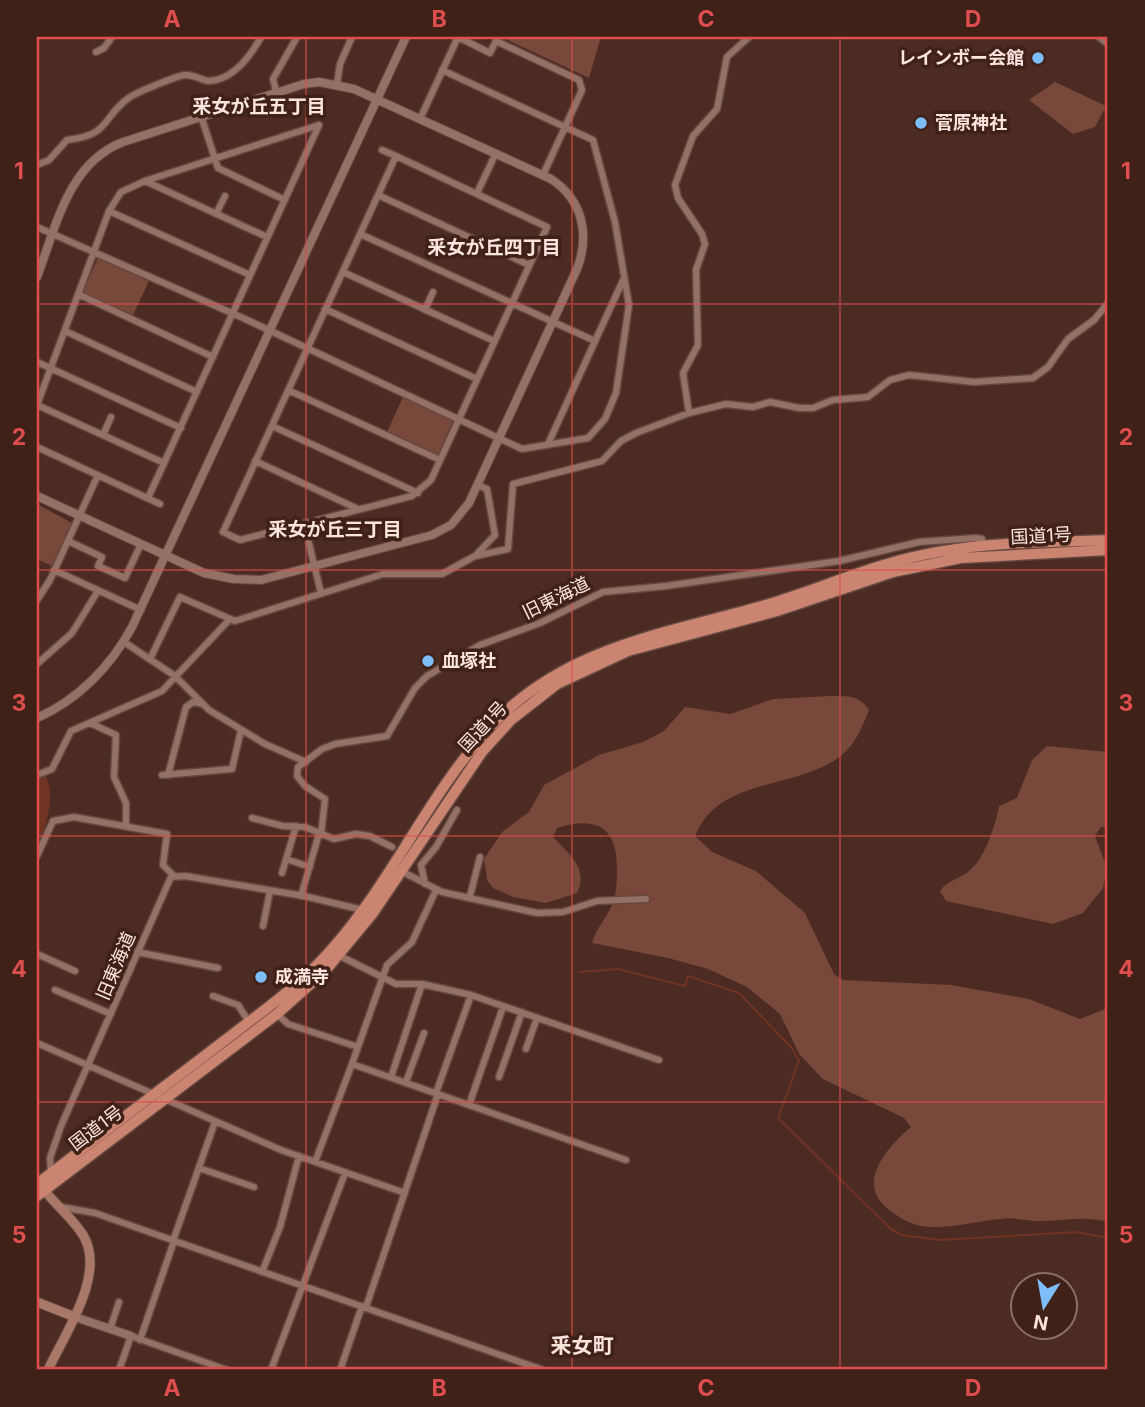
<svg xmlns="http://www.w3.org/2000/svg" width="1145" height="1407" font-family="Inter,'Noto Sans JP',sans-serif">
<rect width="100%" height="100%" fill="#4b2b22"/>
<path fill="#78483a" d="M501 37H601L589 78Z
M1055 82 1106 106 1095 127 1073 134 1029 100Z
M98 258 149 281 133 315 85 294 83 290Z
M403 397 453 420 440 453 436 455 387 432Z
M37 504 72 523 52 566 37 559Z
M830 696C847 696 860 695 869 710 863 725 857 741 845 752 804 791 720 774 695 836L712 852 756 871 805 913 834 974 843 980 951 985 1029 999 1080 1019 1108 1008V1222C1082 1215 1060 1222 1034 1221 1023 1220 1012 1217 1001 1219 975 1221 948 1230 921 1226 908 1223 898 1217 888 1209 855 1183 887 1147 911 1127L904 1118 823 1079 799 1054 780 1014 747 987 708 969 668 958 592 943C596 928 606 919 612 905 617 894 617 880 617 868 617 826 595 816 557 828L553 837C569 854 589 868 577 893L546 903 513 897 493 888 487 880 484 859 502 832 529 812 544 785 599 755 643 742 664 731 685 707 730 714 773 699Z
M1047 746 1108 752V827H1101L1095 836 1107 868 1103 888 1083 913 1053 924 946 901 940 891C948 880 957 880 968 872 985 859 995 826 999 806L1017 798 1032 760Z"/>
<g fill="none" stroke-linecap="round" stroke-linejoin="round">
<path stroke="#713422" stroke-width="2" d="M580 972 618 969 685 986 688 976 739 993 791 1047 799 1061 778 1118 891 1229 902 1235 940 1240 1076 1232 1108 1238"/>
<path stroke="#713422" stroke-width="12" d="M37 832C42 816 49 794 40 778"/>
<g stroke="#654941" stroke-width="9">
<path id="minor" d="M1099 37 1108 44
M96 52 104 48 112 37
M337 84 340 64 352 37
M276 91 273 79 297 37
M201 116 218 168 285 200
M420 119 458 37 490 53 496 41 579 80 582 90 543 175
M382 150 396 156
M396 156 547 227 431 480 412 496 240 540 223 532Z
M37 165 49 160 67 140C112 135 101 117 130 97 138 92 176 76 185 75 194 74 202 81 210 81 234 79 251 55 261 37
M145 181 267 237
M477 193 496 153
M378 195 529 265
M109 211 250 275
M216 214 225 196
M37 227 243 318 522 449 588 438 605 419 616 393 629 305 615 222 593 140 442 70
M360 234 595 341
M343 272 494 341
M78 294 213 357
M325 309 477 379
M425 310 433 292
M65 331 197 392
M37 362 181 428
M288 390 440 460
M37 405 109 211 121 192 145 181 319 125
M37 405 164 463
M689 413 683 373 698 345 696 270 705 244 702 234 678 198 675 185 693 136 717 109 727 57 749 37
M272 426 418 493
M103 435 111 417
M548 444 624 278
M37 447 160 504
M255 461 358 509
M148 498 319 125
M304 523 321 593
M68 541 102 557 98 566 125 578 141 544
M477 554 495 535 487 489 478 485
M54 570 141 610
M37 600 50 580 98 475
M124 642 175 676 209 710 265 744 306 762
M150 659 180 597 235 621 383 574H442L475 556 508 549 513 484 602 461 621 441 636 433 689 413 726 404 753 407 770 402 799 408H813L833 400 868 397 890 380 909 375 974 382 1033 378 1048 367 1068 339 1094 320 1108 303
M37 664 72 633 98 591
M90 723 116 735 114 777 126 803V826
M37 775 52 769 71 731 162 691 229 620
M162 775 232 769 241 730
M168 775 186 707 193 702 203 704
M252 818 283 826 305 827 334 839 356 834 370 836 392 847
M321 835 325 799 305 786 297 776 298 767 322 749 335 744 387 736 415 688 427 676 480 645 540 623 603 592 666 586 839 561 919 542 976 538 982 539 983 547
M37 856 53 821 74 817 167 834 163 865 173 875
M286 859 310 867
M401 871 442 892 537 913 563 912 597 901 646 899
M282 873 296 826
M425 884 421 865 436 847 457 810
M436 890 412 942 387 965 352 1064 626 1160
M301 896 319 834
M470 896 480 857
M263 926 270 891
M137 952 218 968
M37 954 75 971
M338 955 396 984H422
M55 990 111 1014
M213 996 238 1005 249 1022
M277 1014 288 1024 358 1047
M37 1043 281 1150 405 1193
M526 1049 537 1018
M391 1077 422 984 471 995 659 1060
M499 1077 522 1012
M406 1082 424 1033
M436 1093 471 995
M469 1105 503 1007
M315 1162 352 1064
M199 1168 254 1187
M51 1173 50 1158 61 1126 171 877 185 876 304 896 363 910
M61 1207 95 1213 543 1370
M173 1241 215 1122
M262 1272 280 1227 299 1156
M366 1307 438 1094
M110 1329 119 1302
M140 1340 174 1241
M119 1370 131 1336 227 1370
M271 1370 345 1173
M340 1370 362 1306"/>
</g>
<g stroke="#654941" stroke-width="10">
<path id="tertiary" d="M37 277C56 227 68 163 123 142L304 84 319 82 354 89 551 179C583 200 590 235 577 269L469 503 451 525 432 535 261 580 234 579 204 573 37 496
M37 718C78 700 111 666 132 627L406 37
M75 1317 131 1336"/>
</g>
<g stroke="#654941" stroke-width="11">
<path id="secondary" d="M44 1190C56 1205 73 1219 83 1235 107 1274 64 1335 48 1370
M37 1302 75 1317"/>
</g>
<g stroke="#654941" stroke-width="13">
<path id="trunk" d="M37 1184C97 1137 159 1091 220 1044 252 1019 287 995 316 966 388 894 425 796 495 722 567 647 667 633 762 606 821 589 877 562 938 552 994 542 1052 542 1108 540
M37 1196 277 1014 325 971 373 913 482 752 511 720 557 684 628 651 777 611 893 572 961 558 1108 550"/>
</g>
<use href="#minor" stroke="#947065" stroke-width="6"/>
<use href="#tertiary" stroke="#947065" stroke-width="8"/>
<use href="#secondary" stroke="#a97869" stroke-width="9"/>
<use href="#trunk" stroke="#cb8470" stroke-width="10"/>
</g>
<path fill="none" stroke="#dd4e4c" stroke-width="2" stroke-opacity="0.55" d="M306 37V1370M572 37V1370M840 37V1370M37 304H1108M37 570H1108M37 836H1108M37 1102H1108"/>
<g fill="#7dbef9" stroke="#402118" stroke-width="2.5">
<circle cx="1038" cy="58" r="7"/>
<circle cx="921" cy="123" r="7"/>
<circle cx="428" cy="661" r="7"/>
<circle cx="261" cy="977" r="7"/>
</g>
<g text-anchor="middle" stroke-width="7" stroke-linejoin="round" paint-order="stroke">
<g font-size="18" font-weight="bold" fill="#fae4de" stroke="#402118" text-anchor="start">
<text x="1024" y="64" text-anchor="end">レインボー会館</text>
<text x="935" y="129">菅原神社</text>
<text x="442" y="667">血塚社</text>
<text x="275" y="983">成満寺</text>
</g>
<g font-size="18" fill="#fae4de" stroke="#402118">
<text transform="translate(1041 536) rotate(-3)" y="6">国道1号</text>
<text transform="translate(556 598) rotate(-26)" y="6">旧東海道</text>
<text transform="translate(483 727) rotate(-47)" y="6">国道1号</text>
<text transform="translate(116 966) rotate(-67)" y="6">旧東海道</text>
<text transform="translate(96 1128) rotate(-37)" y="6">国道1号</text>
</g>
<g font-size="19" font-weight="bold" fill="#fae4de" stroke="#402118">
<text x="259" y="113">釆女が丘五丁目</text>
<text x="494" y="254">釆女が丘四丁目</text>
<text x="335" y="536">釆女が丘三丁目</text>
</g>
<g font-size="21" font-weight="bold" fill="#fae4de" stroke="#402118">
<text x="582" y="1353">釆女町</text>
</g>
</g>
<rect width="1145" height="1407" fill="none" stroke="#402118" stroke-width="77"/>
<g transform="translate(1044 1306) rotate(191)"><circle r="33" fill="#402118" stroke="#8a6f67" stroke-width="2"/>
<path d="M0-5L12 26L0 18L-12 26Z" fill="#7dbef9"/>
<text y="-10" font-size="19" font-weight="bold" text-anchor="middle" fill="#fae4de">N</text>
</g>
<rect x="38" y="38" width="1068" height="1330" fill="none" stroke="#dd4e4c" stroke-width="2.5"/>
<g font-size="23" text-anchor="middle" font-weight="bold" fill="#dd4e4c">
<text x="172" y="27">A</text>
<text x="439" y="27">B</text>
<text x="706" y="27">C</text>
<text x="973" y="27">D</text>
<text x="19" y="179">1</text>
<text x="1126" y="179">1</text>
<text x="19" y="445">2</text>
<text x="1126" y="445">2</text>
<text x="19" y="711">3</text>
<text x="1126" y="711">3</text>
<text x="19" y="977">4</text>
<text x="1126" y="977">4</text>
<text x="19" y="1243">5</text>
<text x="1126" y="1243">5</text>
<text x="172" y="1396">A</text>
<text x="439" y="1396">B</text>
<text x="706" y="1396">C</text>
<text x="973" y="1396">D</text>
</g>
</svg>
